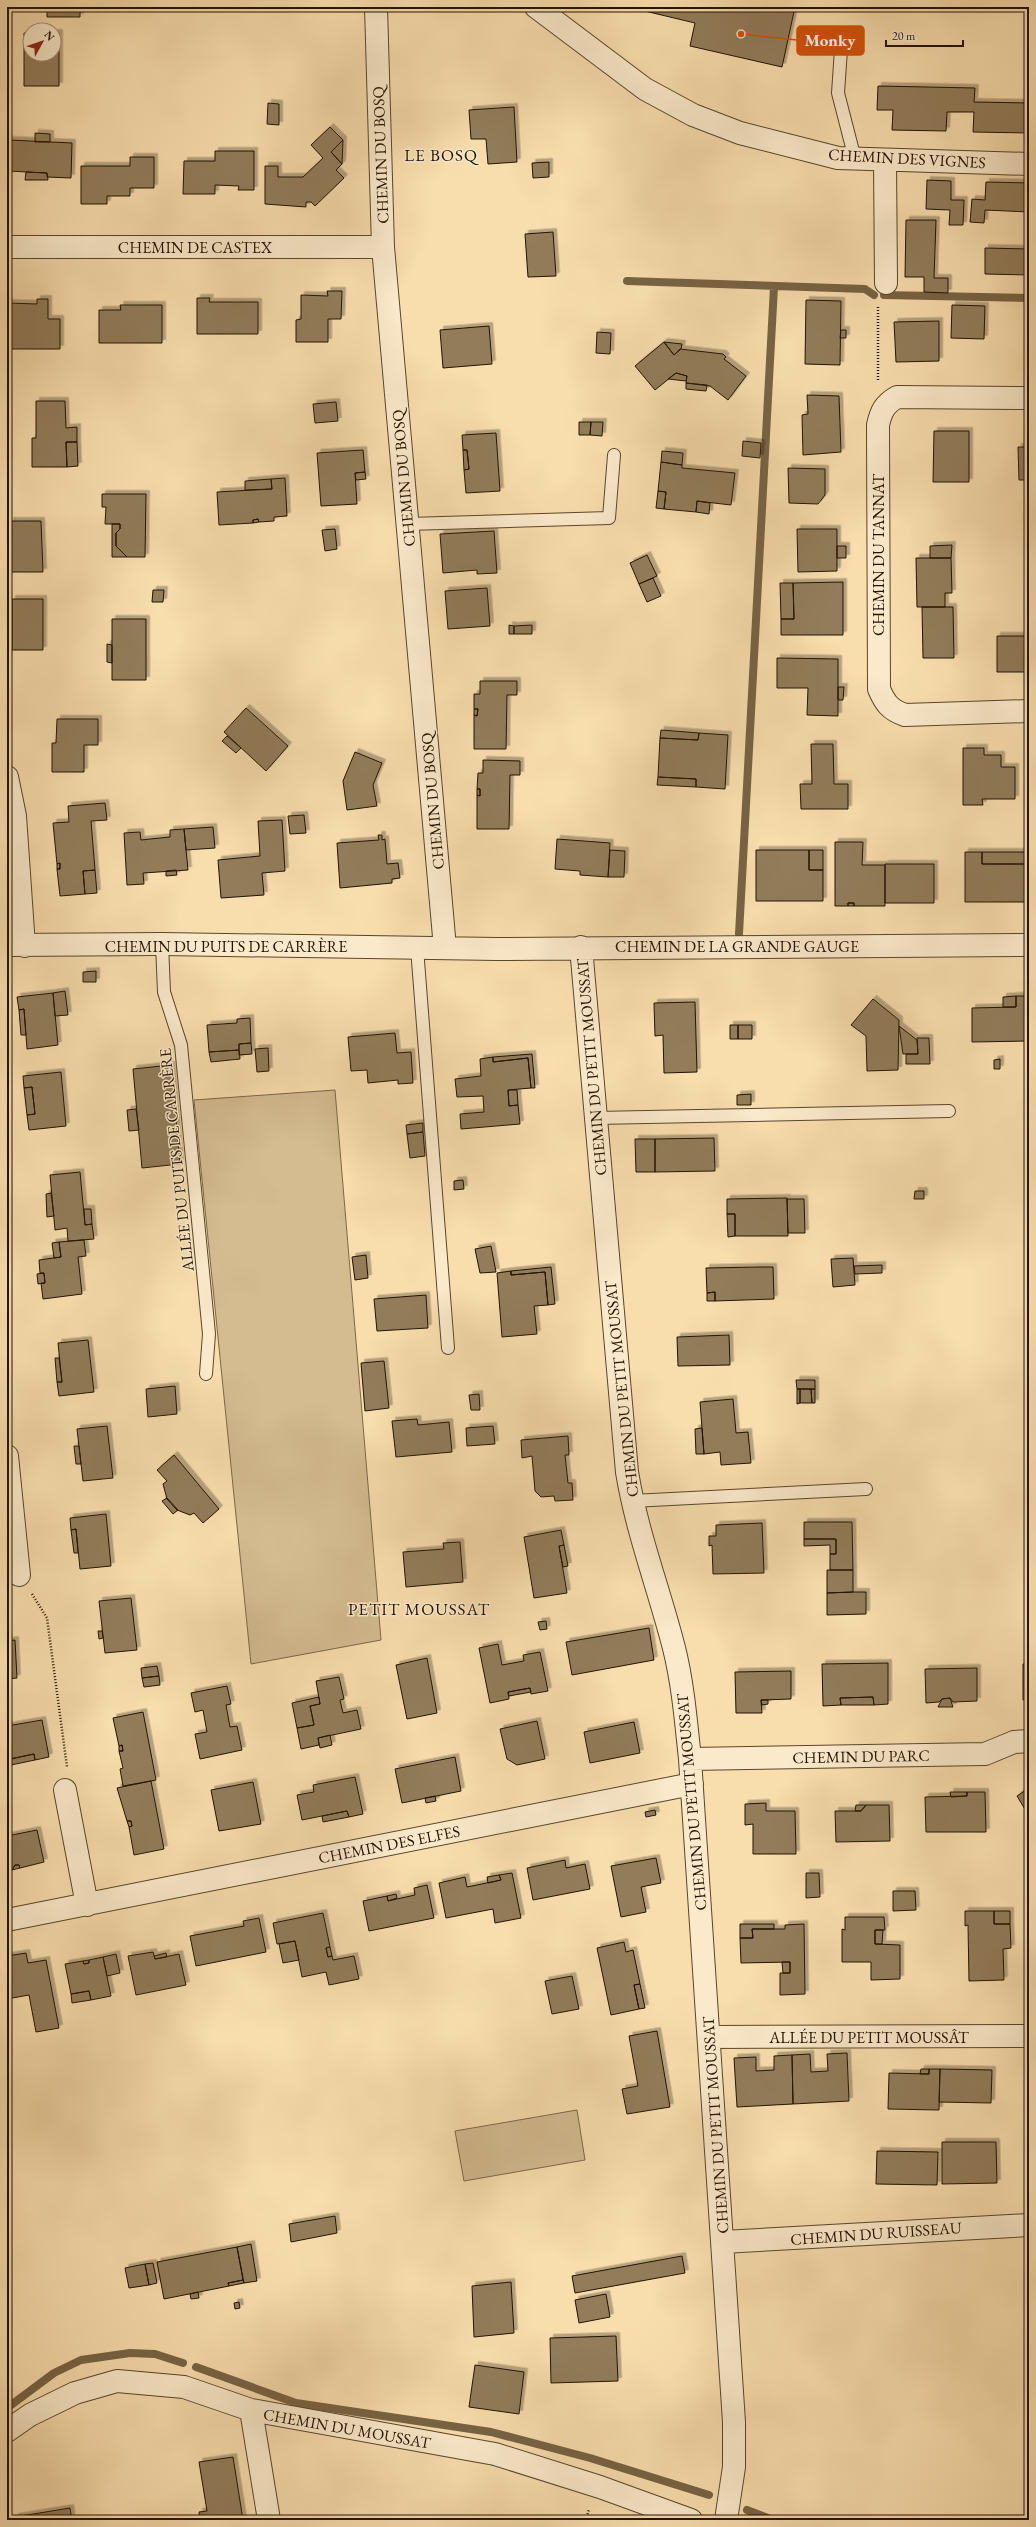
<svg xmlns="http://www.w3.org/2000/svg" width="1036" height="2527" font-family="'EB Garamond',serif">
<defs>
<filter id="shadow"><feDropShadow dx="3.5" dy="-3.5" stdDeviation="0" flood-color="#0004"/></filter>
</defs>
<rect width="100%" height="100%" fill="#f8ddad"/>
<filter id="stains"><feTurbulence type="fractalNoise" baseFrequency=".005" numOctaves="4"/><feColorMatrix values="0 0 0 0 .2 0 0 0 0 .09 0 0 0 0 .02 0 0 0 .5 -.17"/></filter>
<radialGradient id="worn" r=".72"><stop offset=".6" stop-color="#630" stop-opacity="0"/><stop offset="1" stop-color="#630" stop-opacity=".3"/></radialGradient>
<path fill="#d4bb90" stroke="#7c6748" d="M335 1090 381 1640 251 1664 194 1100Z
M577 2110 585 2160 464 2181 455 2131Z"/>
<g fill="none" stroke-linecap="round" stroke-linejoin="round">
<path stroke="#786344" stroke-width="8" d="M627 281 865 289 874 295
M884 295 1029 298
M739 934 774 287
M196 2367 296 2403 491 2432 590 2458 709 2495
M7 2408 54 2373 81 2360 130 2353 155 2354 183 2363
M747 2510 773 2520"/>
</g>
<path fill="#927c5a" stroke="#231300" filter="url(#shadow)" d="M47 7H80V17H47Z
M115 7H135V11H116Z
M628 7H795L782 67 690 46 695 23Z
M24 33H30V54H54V33H59V86H24Z
M878 86 975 88 974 102 1029 103V133L973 132 974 112H947L946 131 892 130 893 110H877Z
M268 103 279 104V125L267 124Z
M514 107 517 162 488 164 486 139H471L469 110Z
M330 127 343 140 331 152 342 164 336 170 344 178 315 206 311 202H306V207L265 204V166H278V177H303L323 158 311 145Z
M35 133 50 134V142H35Z
M9 140 72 143 71 178 47 177V173L8 171Z
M343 140 342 164 331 152Z
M215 151H254V190H238L239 186 215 185V194H183L184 161H215Z
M130 157H154V188H130V196H107V204H81V166H130Z
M549 162V177L533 178 532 163Z
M26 172 47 173 48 180H25Z
M927 180 951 181V200H964L963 225H949L950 210 926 209Z
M986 182 1029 183V212L985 210 984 223 970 222 972 199 985 200Z
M906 220H936L934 278H948V293L924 292V277H905Z
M553 232 556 276 528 277 525 234Z
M985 248 1029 249V275L985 274Z
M327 291H342L341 319H328V342H296V320L301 319V295L328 296Z
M197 298H210L209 302H258V334H197Z
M37 299H48V319H60V349H8V303L37 304Z
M806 300 841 301 840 365 805 364Z
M120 305H162V343H99V310H121Z
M952 305 985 306 984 339 951 338Z
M939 321V361L896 362 894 322Z
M489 326 492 364 443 368 440 330Z
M841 330H846V338H840Z
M597 332 611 333 610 354 596 353Z
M664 342 674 355 680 349 723 354 726 357 724 359 746 376 728 400 710 386 686 383 687 376 676 373 655 390 635 366Z
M664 342 682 344 681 349 674 355Z
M676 373 687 376 686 381 668 379Z
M686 383 707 385 706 391 686 389Z
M807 395 839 396 841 452 803 455 802 415 808 414Z
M36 401H65L66 428 77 427V442H66L67 467H32V438H36Z
M336 402 338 421 315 423 313 404Z
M579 422H591L590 435H579Z
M591 422H603L602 436 590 435Z
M934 431H969V482H933Z
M496 433 500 491 466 493 464 470 469 469 467 450H463L462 435Z
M743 441 761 443 760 458 742 456Z
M66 442H77L78 466 67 467Z
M1018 447H1029V480H1019Z
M363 450 365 472 355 473 357 504 321 506 317 453Z
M463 450H467L469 469 464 470Z
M662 451 683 453 682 465 661 462Z
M661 462 682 465V468L735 473 731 505 697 501 696 512 664 509 666 492 658 491Z
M788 468 825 469V495L818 504 789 503Z
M365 472 366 479 356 480 355 473Z
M285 478 287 516 274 517V521L259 522 258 519 253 520V523L219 525 217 492 272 489 271 479Z
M271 479 272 489 245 490V481Z
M658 491 666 492 664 509 656 508Z
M102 494H146L145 557H127L116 546V533L120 529V524H105L106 507H102Z
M697 501 710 503 709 514 696 512Z
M258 519 259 522 253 523V520Z
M10 521H41L43 572H7V560H10Z
M112 524H120V529L116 533V546L127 557H112Z
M335 529 337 549 325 551 322 530Z
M797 529H837V571L798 572Z
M494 531 497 573 477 574V570L443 573 440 534Z
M952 545 951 558H930V546Z
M837 546H846V558H837Z
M647 555 657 576 639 584 630 563Z
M916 558H951L952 593H945V607H917Z
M653 578 661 596 647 602 639 584Z
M843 582V635H781V619H794L793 583Z
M780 583H793L794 619H781Z
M487 588 490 626 448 629 445 591Z
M153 590H164L163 602H152Z
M12 599H43V650H12Z
M922 607H953L954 658H923Z
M112 619H146V680H112Z
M509 625 514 626V634H509Z
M532 625V634H514V626Z
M997 636H1029V672H997Z
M107 644 112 645V663L107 662Z
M777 658 838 659V716L807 715 808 688H777Z
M480 681H517V695H507L506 749H474V715L477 716 478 709H474V694H480Z
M838 687H844L843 700H838Z
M246 708 288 746 266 771 224 732Z
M474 709H478L477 716 474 715Z
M57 719H98V745H84V772H52V743H56Z
M661 730 699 733 698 740 660 738Z
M699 733 728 735 725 789 696 787V779L658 777 660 738 698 740Z
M227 736 241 748 236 753 222 741Z
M811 744H833L834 784H848V809H801L800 784H812Z
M963 748H984V755H1001V767H1015V799H982L983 805H963Z
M1027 749H1029V780H1027Z
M355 752 382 763 373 785 377 806 347 810 343 781Z
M483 760 520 761V775H510L509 829H477V795L480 796V789H477L478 773H483Z
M658 777 696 779V787L657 785Z
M477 789H480V796L477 795Z
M105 803 107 820 91 821 95 870 83 871 85 894 60 896 57 869H60V863L57 864 53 823 69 822 68 806Z
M304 815 306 833 290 834 288 816Z
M282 820 285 871 262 873 264 895 221 898 218 860 260 856 258 821Z
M213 827 215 848 186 850 184 829Z
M184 829 188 870 143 873 144 884 127 885 124 833 140 832 141 840 170 837V830Z
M378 835H382V840L385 839 387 864 398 863 400 878 392 879V883L340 888 337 843 379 840Z
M557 839 610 843 608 877 580 875V871L555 869Z
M835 842H863L862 865H885V906H854V903H848V906H835Z
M610 850 625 851 624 877H608Z
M756 850H809V870H823V901H756Z
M809 850H823V870H809Z
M965 852H982V864H1029V902H965Z
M982 852H1027L1029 864H982Z
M60 863V869H57V864Z
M885 864H934V903H885Z
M95 870 97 893 85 894 83 871Z
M176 870 177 875 166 876V871Z
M848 903H854V906H848Z
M96 971V982H83V972Z
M65 991 68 1015 55 1016 53 993Z
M53 993 58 1045 27 1049 24 1009 19 1010 17 997Z
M1016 996H1029V1041L972 1042V1008L1016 1007Z
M1016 996V1007H1003V997Z
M873 999 899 1020 898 1070 867 1071 866 1036 851 1025Z
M695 1002 697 1072 664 1073 663 1035 655 1036 654 1003Z
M24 1009 26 1035H21L19 1010Z
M250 1018 251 1043 239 1044V1050L209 1052 207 1025 237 1023V1019Z
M730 1025H738V1039H730Z
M738 1025H752V1039H738Z
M899 1026 917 1040 918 1054H903Z
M395 1033 397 1053 411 1052 413 1083 398 1084V1080L368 1083 367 1070 351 1071 348 1037Z
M917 1038H929L930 1064H906V1054H918Z
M251 1043 252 1054 239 1055V1044Z
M268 1048 269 1071 257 1072 255 1049Z
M239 1050 240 1059 211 1062 209 1052Z
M532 1054 535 1088H531L528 1058 493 1062V1057Z
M493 1057V1062L528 1058 531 1088 508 1090 509 1106 518 1105 520 1124 461 1129 460 1114 484 1112 483 1096 457 1097 455 1079 481 1076 480 1059Z
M1000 1059V1069H994V1060Z
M171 1065 180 1164 142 1168 133 1069Z
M61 1072 66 1126 29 1130 27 1115 35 1114 32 1087 24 1088 23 1076Z
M32 1087 35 1114 27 1115 24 1088Z
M508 1090H517L518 1105 509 1106Z
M751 1094V1105H737V1095Z
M136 1109 139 1130 129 1131 127 1110Z
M423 1123V1132L407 1134 406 1125Z
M423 1132 425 1156 410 1158 407 1134Z
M714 1138 715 1171 655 1172V1139Z
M635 1139H655V1172H636Z
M80 1172 85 1225 92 1224 94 1239 68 1241 67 1228 55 1230 50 1175Z
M463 1180 464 1189 454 1190V1181Z
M915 1191H924V1199H914Z
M51 1193 54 1216 47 1217 46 1194Z
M787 1198 788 1236H735V1214H727V1199Z
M787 1199H804L805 1233H788Z
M84 1209H91L92 1224 85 1225Z
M727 1214H735V1236L728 1237Z
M84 1240 86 1256 78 1257 82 1294 43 1299 41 1283H45L44 1273H40L39 1260 61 1257 59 1242Z
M59 1242 61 1257 54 1258 52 1243Z
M491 1246 496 1272 480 1273 475 1249Z
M366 1255 368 1278 355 1280 352 1257Z
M853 1258 855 1285 833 1287 831 1259Z
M882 1265V1273L855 1274 854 1266Z
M551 1267 555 1304 548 1305 545 1272 511 1275V1271Z
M759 1267H773L774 1299 715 1301V1292L707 1293 706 1268Z
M511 1271V1275L545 1272 548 1305 534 1306 537 1334 502 1337 497 1273Z
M44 1273 45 1283 38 1284 37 1274Z
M715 1292V1301H707V1293Z
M426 1295 428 1328 377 1331 374 1299Z
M729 1335 730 1365 678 1366 677 1337Z
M88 1340 94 1392 59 1396 57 1382H62L58 1343Z
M55 1358H59L62 1382H57Z
M384 1361 389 1408 365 1411 361 1363Z
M796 1380H815V1389H797Z
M175 1386 177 1414 148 1417 146 1389Z
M797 1389H800V1403L797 1404Z
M800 1389H811L812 1403H800Z
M811 1389H815V1403H812Z
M479 1394 480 1410H471L469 1395Z
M733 1399 736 1433 748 1432 751 1463 721 1465 720 1452 704 1454 700 1402Z
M417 1419 418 1425 449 1422 452 1452 396 1457 392 1421Z
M107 1426 113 1478 83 1481 77 1429Z
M493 1426 495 1444 467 1446 466 1428Z
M702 1428 704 1454H696L695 1429Z
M568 1436 569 1455H565L568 1483H572L573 1500 555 1501 554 1496 541 1497 535 1491 532 1456 522 1458 521 1440Z
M74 1446H79L81 1464H76Z
M174 1455 219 1509 203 1523 194 1513 190 1515 177 1510 167 1499 163 1484 167 1481 157 1470Z
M167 1498 178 1510 173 1514 162 1501Z
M106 1514 111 1566 80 1569 76 1529 71 1530 70 1518Z
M804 1522H852L853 1570H830V1554H836V1539H804Z
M762 1523 764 1573 713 1574 712 1545 709 1546V1536H716V1525Z
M76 1529 78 1553H74L71 1530Z
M561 1530 564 1545 559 1546 567 1593 534 1598 524 1537Z
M804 1539H836V1554H830V1545L804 1546Z
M460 1542 463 1582 406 1587 403 1552 444 1549 443 1543Z
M564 1545 568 1566 563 1567 559 1546Z
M827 1570H853V1592L827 1593Z
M853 1592H866V1614L827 1615V1593Z
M131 1598 137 1650 105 1653 99 1601Z
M546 1621 547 1629 540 1630 538 1622Z
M649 1628 654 1660 572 1675 566 1642Z
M98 1631H102L103 1638 99 1639Z
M15 1640 17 1678 7 1679V1641Z
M498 1644 502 1665 524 1661 523 1655 540 1652 548 1691 531 1694 530 1688 508 1692 509 1699 490 1703 479 1648Z
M427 1658 437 1713 407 1719 396 1665Z
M888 1663V1704L874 1705 873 1697 840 1698 841 1705 823 1706 822 1664Z
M1023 1664H1029V1699L1023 1700Z
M157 1666 159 1676 142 1678 141 1668Z
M977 1668V1701L953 1702 950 1698 942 1699 939 1702 926 1703 925 1669Z
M791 1671V1699L761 1700 762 1713H736L735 1672Z
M159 1676 160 1685 144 1687 142 1678Z
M339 1677 344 1699 340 1700 343 1713 357 1710 361 1729 318 1738 319 1745 301 1749 297 1728 314 1725 310 1706 320 1704 316 1681Z
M227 1686 231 1704 226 1705 230 1727 237 1726 242 1750 200 1759 195 1734 207 1732 203 1710 195 1712 191 1693Z
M530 1688 531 1692 509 1696 508 1692Z
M319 1697 320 1704 310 1706 314 1725 297 1728 292 1703Z
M873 1697 874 1705H841L840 1698Z
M950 1698 953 1707H938L942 1699Z
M761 1700H768V1704L762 1705Z
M143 1712 156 1780 123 1786 120 1769 123 1768 119 1751H123L122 1745 119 1746 113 1718Z
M42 1720 49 1757 35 1760 34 1754 7 1760V1726Z
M537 1721 545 1759 517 1765 507 1759 500 1729Z
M634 1722 640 1753 590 1763 584 1732Z
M330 1735 332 1745 320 1748 318 1738Z
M122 1745 123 1751H119V1746Z
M34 1754 35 1760 11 1765 9 1759Z
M455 1757 461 1791 402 1803 395 1769Z
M355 1777 363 1814 349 1817 347 1811 302 1820 297 1795 314 1792 313 1785Z
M151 1781 164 1849 134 1855 129 1827 132 1826 131 1821H127L117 1788Z
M253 1782 261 1824 219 1831 211 1790Z
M1029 1788V1816L1017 1796Z
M950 1792H967V1796L951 1797Z
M967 1792H985L986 1832H926L925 1797 967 1796Z
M435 1796 436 1801 426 1803 425 1798Z
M766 1803V1811H795L796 1854H753V1824L745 1825V1804Z
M856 1805H866L861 1811H855Z
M866 1805H889L890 1841 836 1842 835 1811H861Z
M655 1810 656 1815 646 1817 645 1812Z
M347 1811 349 1817 323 1822 322 1816Z
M127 1821H131L132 1826 129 1827Z
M37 1830 44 1862 20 1868 19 1865H15L12 1870 7 1871V1836Z
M656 1858 661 1883 641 1887 646 1912 621 1917 611 1866Z
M565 1860 566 1868 585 1864 590 1889 533 1900 527 1868Z
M15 1865H19L20 1868 12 1870Z
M512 1873 521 1918 495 1923 493 1909 446 1918 439 1883 465 1877 467 1887 501 1880 499 1875Z
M806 1873H819L820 1897 806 1898Z
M499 1875 501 1880 488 1883 487 1877Z
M427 1885 434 1918 369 1931 363 1901 387 1896 388 1901 415 1895 414 1888Z
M893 1891H915L916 1910 893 1911Z
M396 1894 397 1898 388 1901 387 1896Z
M965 1911H994V1924H1010L1011 1948 1003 1949 1004 1980 969 1981 968 1925 965 1926Z
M994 1911H1010V1924H994Z
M323 1913 330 1947 326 1948 328 1957 332 1956 333 1960 354 1956 359 1979 329 1985 326 1972 302 1977 295 1941 277 1944 273 1923Z
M845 1917H884L885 1930H875V1944L900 1945V1979L871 1980V1962H842V1929L845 1930Z
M259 1918 266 1952 196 1966 190 1936 244 1926 243 1921Z
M740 1924H774V1929H752L753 1938H740Z
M804 1924 805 1994 780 1995V1973H790V1962L741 1963 740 1938H753L752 1929H785V1925Z
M875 1930H883L882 1944H875Z
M295 1941 299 1960 283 1963 279 1944Z
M624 1942 626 1952 633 1950 640 1984 634 1985 639 2009 611 2015 597 1948Z
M330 1947 332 1956 328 1957 326 1948Z
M153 1952 155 1959 179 1954 186 1985 136 1995 128 1956Z
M26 1953 28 1963 46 1960 59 2028 36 2032 29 1995 7 1999V1956Z
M166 1953 167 1957 155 1959 154 1956Z
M116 1954 120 1973 107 1976 103 1957Z
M103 1957 111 1996 91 2000 89 1991 71 1994 65 1964 83 1961 84 1964 89 1963V1960Z
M89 1960V1963L84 1964 83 1961Z
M782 1962H790V1973H783Z
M572 1976 579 2009 552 2014 545 1981Z
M640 1984 645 2008 639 2009 634 1985Z
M89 1991 91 2000 72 2003 71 1994Z
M657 2031 670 2107 627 2114 622 2089 638 2086 629 2036Z
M847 2053 849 2101 793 2104 792 2055 810 2054 811 2072 828 2071 827 2054Z
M792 2055 793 2104 737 2107 734 2058 756 2057V2071L774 2070V2056Z
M921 2069H929V2074H920Z
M929 2069H940L939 2110 888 2109 889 2073 929 2074Z
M940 2069 992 2070 991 2103 939 2102Z
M942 2142H996L997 2183 942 2184Z
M877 2151 938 2152 937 2185 876 2184Z
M335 2216 337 2233 291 2242 289 2224Z
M251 2244 257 2281 244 2283 237 2247Z
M237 2247 243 2280 228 2283 229 2286 164 2299 157 2262Z
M682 2256 685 2273 575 2293 572 2276Z
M153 2263 157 2283 149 2285 145 2264Z
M145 2264 149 2285 129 2288 125 2268Z
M243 2280 244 2283 229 2286 228 2283Z
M511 2282 514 2333 474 2337 472 2286Z
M198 2292 199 2298 191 2299 190 2294Z
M606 2294 610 2317 579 2323 575 2300Z
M239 2302 240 2308 235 2309 234 2303Z
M616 2336 618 2381 551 2383 550 2338Z
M475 2365 524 2372 519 2414 469 2407Z
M233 2457 243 2520H200L199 2512 207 2511 199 2462Z
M70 2508 72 2520H15V2517Z"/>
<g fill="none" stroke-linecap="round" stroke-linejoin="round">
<g stroke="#58462b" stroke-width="14">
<path id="service" d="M842 35 838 93 855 159
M408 524 609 518 614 455
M162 944 164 992 181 1045 209 1334 206 1374
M417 948 448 1348
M595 1118 949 1111
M632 1501 866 1489"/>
</g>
<g stroke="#58462b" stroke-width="24">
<path id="minor" d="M376 7 383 247 445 948
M536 7 645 89 693 115 740 133 838 158 1029 164
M885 160 886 283
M7 247H383
M1029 398 897 397C885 404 881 411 878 425L879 689C885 703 890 710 905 715L1029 711
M7 777 15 816 24 946
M7 945 162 944 497 949 1029 945
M581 947 627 1472C637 1533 659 1589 674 1648 683 1684 686 1722 690 1759L734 2422V2467L726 2520
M7 1456 19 1575
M690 1759 985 1754 1014 1742 1029 1741
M65 1790 87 1905
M7 1920 692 1784
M709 2037 1029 2036
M723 2242 1029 2225
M251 2410 269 2520
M7 2431 30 2415 75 2393 117 2381 184 2387 251 2410 495 2454 600 2487 691 2520"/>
</g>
<path stroke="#231300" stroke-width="2.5" stroke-dasharray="1 2" stroke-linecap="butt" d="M878 380V305
M32 1594 47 1618 67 1767
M586 2520 589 2509"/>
<use href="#service" stroke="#fae9ca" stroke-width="12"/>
<use href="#minor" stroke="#fae9ca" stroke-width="22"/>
</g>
<g text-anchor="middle" stroke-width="3" stroke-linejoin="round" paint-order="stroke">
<g font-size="16" fill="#231300" stroke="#fae9ca">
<text transform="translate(380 155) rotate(-92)" y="6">CHEMIN DU BOSQ</text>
<text transform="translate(907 158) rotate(3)" y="6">CHEMIN DES VIGNES</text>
<text x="195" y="253">CHEMIN DE CASTEX</text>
<text transform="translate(403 478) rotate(-95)" y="6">CHEMIN DU BOSQ</text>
<text transform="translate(878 555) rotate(-90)" y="6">CHEMIN DU TANNAT</text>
<text transform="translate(432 801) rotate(-95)" y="6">CHEMIN DU BOSQ</text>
<text x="226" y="952">CHEMIN DU PUITS DE CARRÈRE</text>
<text x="737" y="952">CHEMIN DE LA GRANDE GAUGE</text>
<text transform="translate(591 1067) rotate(-95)" y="6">CHEMIN DU PETIT MOUSSAT</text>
<text transform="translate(176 1160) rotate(-96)" y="6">ALLÉE DU PUITS DE CARRÈRE</text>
<text transform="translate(621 1389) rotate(-96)" y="6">CHEMIN DU PETIT MOUSSAT</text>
<text transform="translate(861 1756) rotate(-1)" y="6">CHEMIN DU PARC</text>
<text transform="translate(691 1802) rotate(-95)" y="6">CHEMIN DU PETIT MOUSSAT</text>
<text transform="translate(389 1844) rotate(-11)" y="6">CHEMIN DES ELFES</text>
<text x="869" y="2043">ALLÉE DU PETIT MOUSSÂT</text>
<text transform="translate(715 2125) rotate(-94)" y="6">CHEMIN DU PETIT MOUSSAT</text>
<text transform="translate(876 2233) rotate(-4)" y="6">CHEMIN DU RUISSEAU</text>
<text transform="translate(347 2428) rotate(10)" y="6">CHEMIN DU MOUSSAT</text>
</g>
<g font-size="17" letter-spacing="1" fill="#231300" stroke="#fae9ca">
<text x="441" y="161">LE BOSQ</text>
<text x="419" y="1615">PETIT MOUSSAT</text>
</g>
</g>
<path fill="none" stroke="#d4520b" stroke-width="1.5" d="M741 34L797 40"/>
<circle fill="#d4520b" stroke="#fae9ca" stroke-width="1.5" cx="741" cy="34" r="4"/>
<rect fill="#d4520b" stroke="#d4520b" stroke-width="1.5" x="797" y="26" width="67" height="29" rx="4"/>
<g font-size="17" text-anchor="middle" font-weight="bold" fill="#fff">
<text x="830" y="46">Monky</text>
</g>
<rect width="1036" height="2527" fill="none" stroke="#f8ddad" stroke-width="24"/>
<rect x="8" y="8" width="1020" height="2511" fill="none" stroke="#231300" stroke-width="2"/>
<rect x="12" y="12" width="1012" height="2503" fill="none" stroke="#231300"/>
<g transform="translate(42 42) rotate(50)"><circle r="19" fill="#fae9ca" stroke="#a49379"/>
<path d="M0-3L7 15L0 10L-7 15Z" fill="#8f2418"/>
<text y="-6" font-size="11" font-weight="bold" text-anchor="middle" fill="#231300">N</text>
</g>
<path d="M886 40v6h77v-6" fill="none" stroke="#231300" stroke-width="2"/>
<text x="892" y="40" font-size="12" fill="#231300" stroke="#fae9ca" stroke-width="3" paint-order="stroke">20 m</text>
<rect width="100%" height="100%" filter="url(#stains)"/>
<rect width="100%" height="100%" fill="url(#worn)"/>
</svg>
